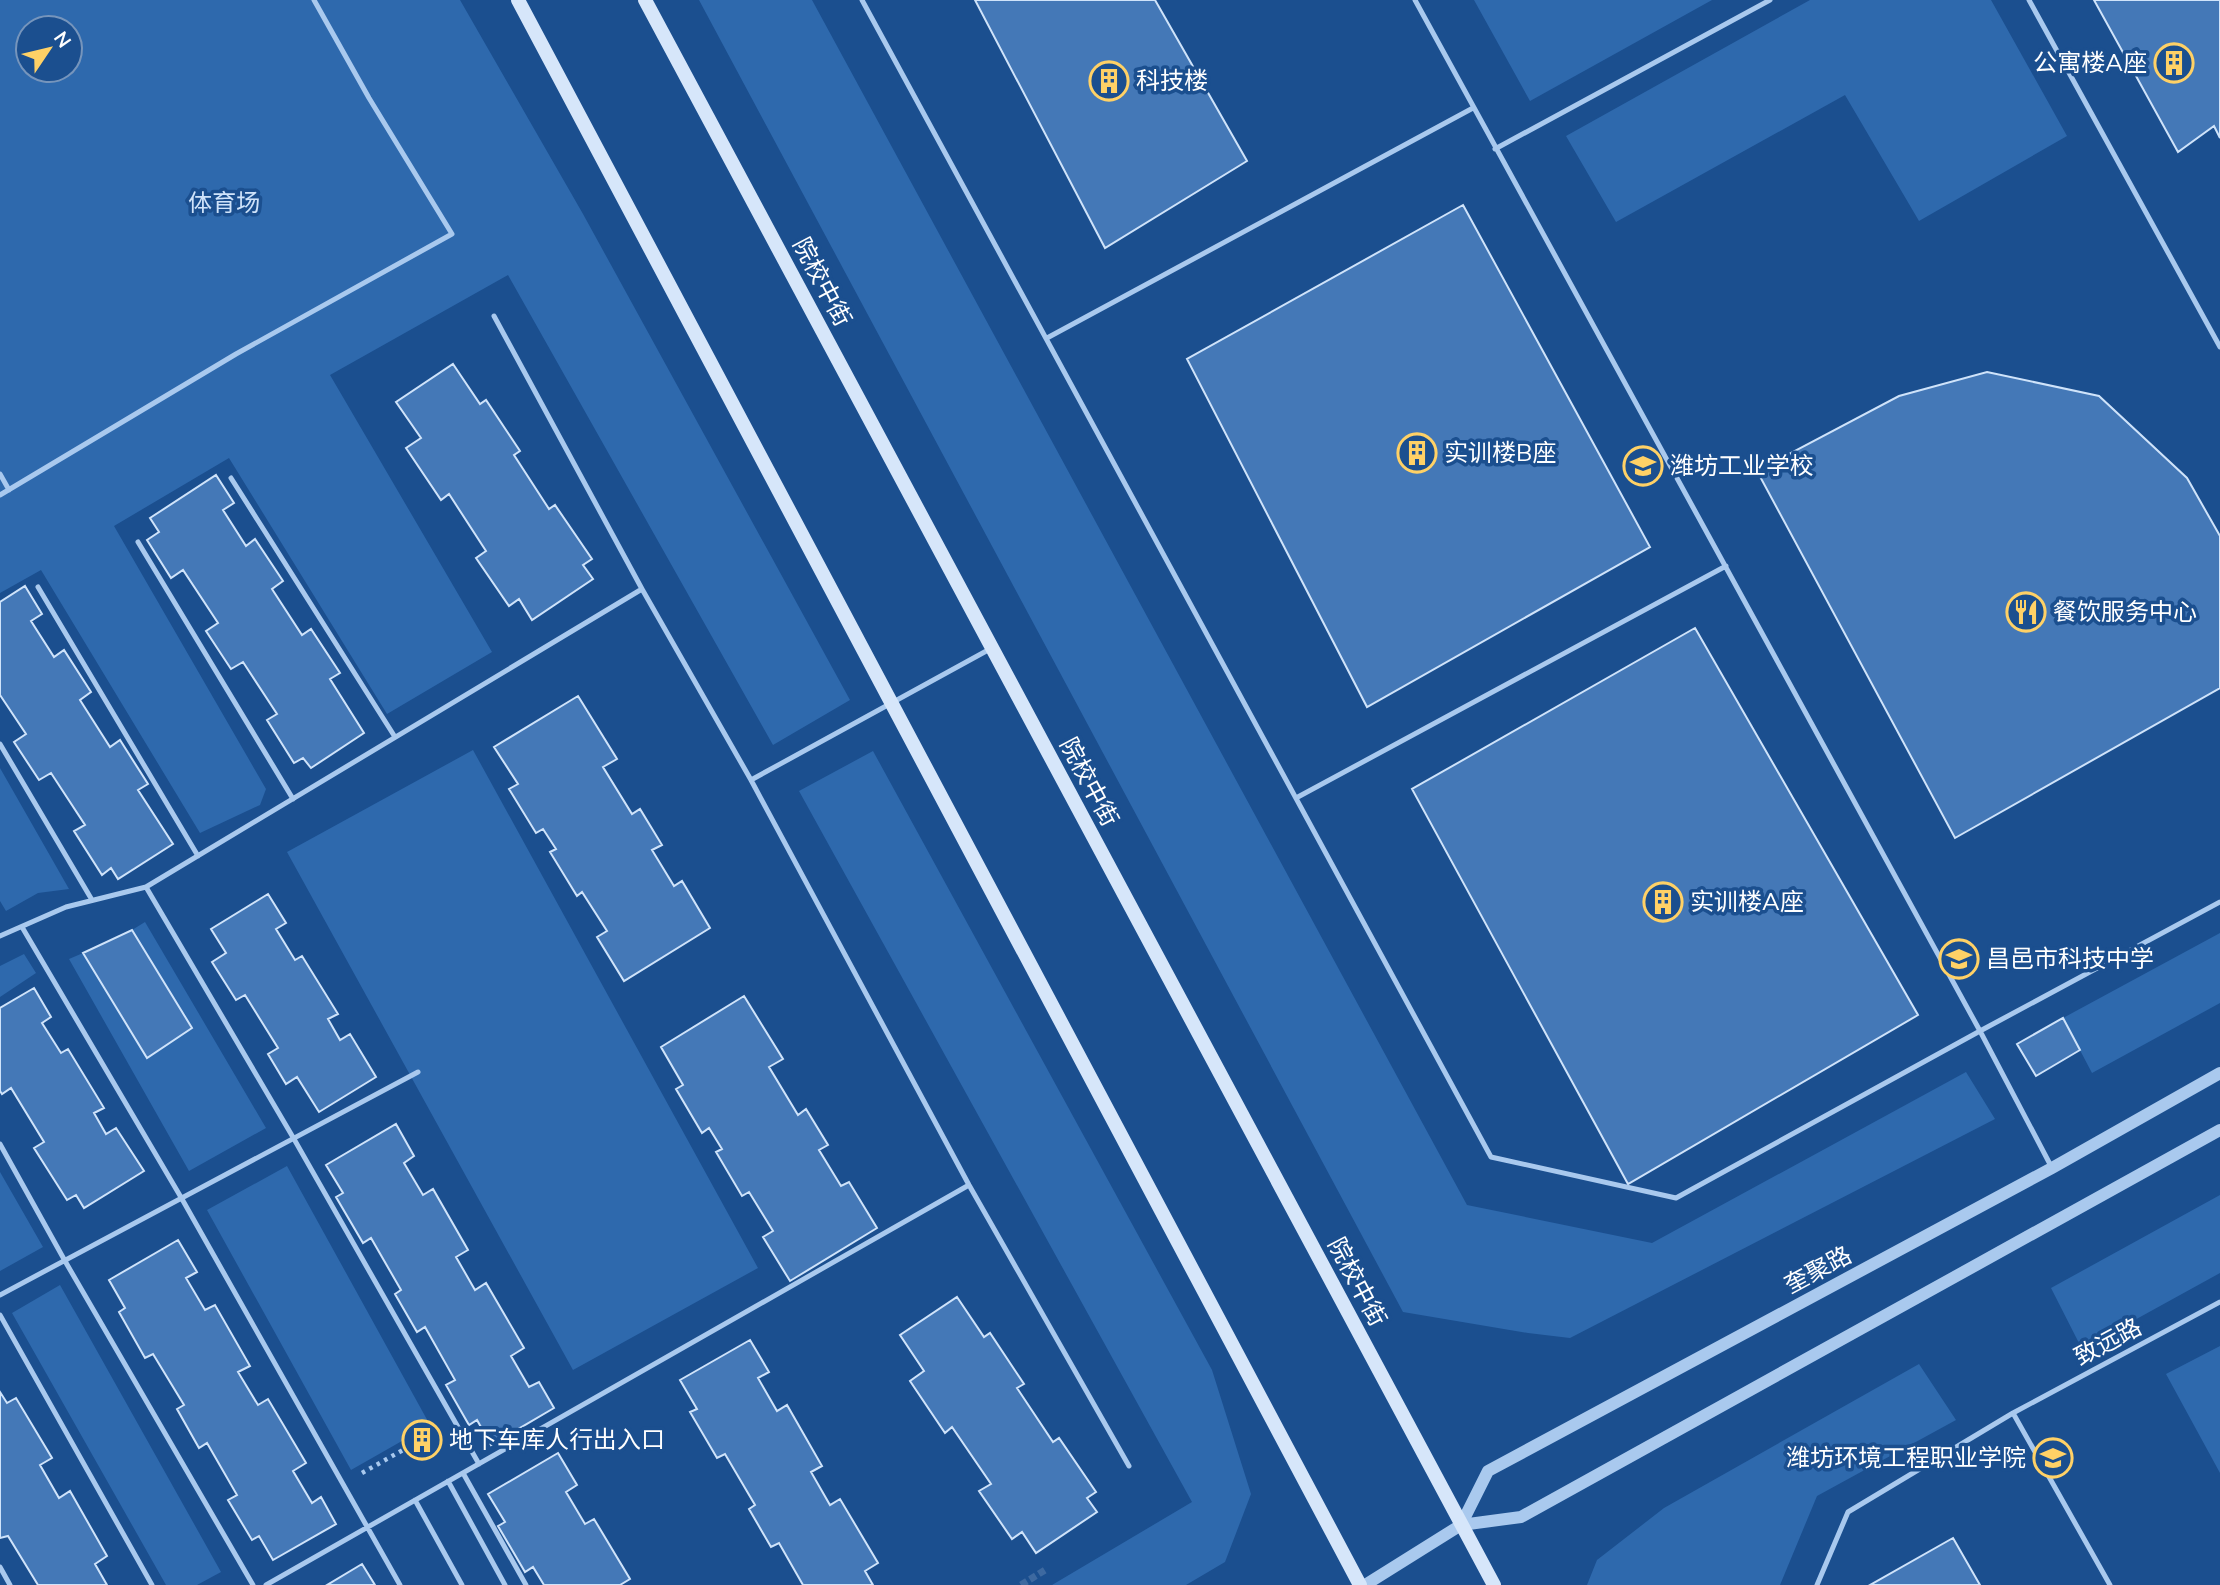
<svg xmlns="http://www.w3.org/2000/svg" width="2220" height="1585" font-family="Mulish,'Noto Sans SC',sans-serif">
<rect width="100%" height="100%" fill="#1b4f8f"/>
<path fill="#2e69ad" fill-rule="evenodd" d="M0 0H460L583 214 850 700 773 745 508 275 330 375 492 652 387 714 229 458 114 526 266 789 260 805 200 833 41 570 0 593ZM28 28H70V70H28Z
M699 0H812L1467 1205 1652 1243 1966 1072 1995 1119 1570 1338 1528 1333 1403 1312Z
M1474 0H1712L1530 101Z
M1810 0H1991L2067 136 1919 221 1845 95 1616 222 1566 136Z
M473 750 758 1268 573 1370 287 852Z
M873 751 1212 1370 1251 1494 1225 1562 1186 1585H1052L1192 1502 799 791Z
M0 768 69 889 38 893 6 911 0 901Z
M145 922 266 1128 189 1171 69 959 83 953 147 1058 192 1028 132 930Z
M2220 933V1003L2092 1073 2063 1018Z
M24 954 36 973 0 997V966Z
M287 1166 430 1425 351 1470 207 1210Z
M0 1172 43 1247 0 1271Z
M2220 1195V1273L2082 1349 2051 1288Z
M60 1285 221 1572 197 1585H166L12 1313Z
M2220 1346V1473L2166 1374Z
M1919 1364 1956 1420 1817 1496 1780 1585H1587L1597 1560 1664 1508Z"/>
<path fill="#4478b7" stroke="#cfe3fa" stroke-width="2" d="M975 0H1155L1247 161 1105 248Z
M2094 0H2220V138L2214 126 2178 152Z
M1463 205 1650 547 1367 707 1187 359Z
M453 364 480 404 486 400 520 451 514 455 549 509 555 505 592 559 583 565 593 579 532 620 519 599 509 606 476 558 486 551 449 494 441 500 406 448 421 438 396 402Z
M1987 372 2099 396 2187 478 2220 536V688L1955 838 1757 471 1899 396Z
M216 475 234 503 223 510 246 546 255 539 283 581 272 589 302 635 311 629 340 673 330 679 364 733 311 768 303 758 294 763 267 720 277 714 243 662 231 669 206 631 218 623 183 570 171 578 147 540 159 532 150 518Z
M25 586 42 614 31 621 54 657 64 650 91 692 80 700 110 747 120 740 148 784 138 790 173 844 118 879 111 868 102 875 74 831 85 825 51 773 39 780 14 742 26 734 0 695V602Z
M1695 628 1918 1015 1628 1184 1412 789Z
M578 696 617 759 603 767 632 814 640 809 662 845 652 850 674 886 682 881 710 928 624 981 597 937 607 931 582 892 577 896 550 852 556 849 543 829 536 833 509 789 518 784 494 747Z
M268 894 286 923 276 929 295 960 302 956 338 1014 328 1019 340 1040 350 1034 376 1077 319 1112 297 1077 286 1084 268 1054 278 1048 245 995 236 1000 212 962 226 953 211 929Z
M132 930 192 1028 147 1058 83 953Z
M34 988 51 1017 42 1023 61 1053 68 1049 104 1108 94 1113 106 1134 116 1128 144 1171 84 1208 76 1195 67 1200 34 1148 44 1142 11 1088 2 1094 0 1091V1008Z
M744 996 783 1059 769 1067 798 1115 806 1109 828 1145 819 1150 841 1186 849 1182 877 1228 790 1281 763 1237 773 1231 749 1192 742 1196 716 1152 722 1149 709 1128 702 1133 676 1089 683 1085 661 1047Z
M2063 1018 2080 1050 2036 1076 2017 1044Z
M396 1124 414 1156 404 1163 423 1195 433 1189 468 1250 456 1257 475 1290 486 1283 524 1348 511 1356 529 1387 539 1382 554 1408 491 1445 477 1420 469 1425 446 1385 455 1380 425 1327 417 1332 395 1294 401 1290 371 1238 363 1243 336 1197 343 1193 326 1165Z
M178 1240 197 1272 186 1278 205 1310 215 1305 250 1366 238 1372 258 1405 268 1399 306 1463 293 1471 312 1503 321 1497 336 1524 273 1560 259 1536 252 1540 228 1500 237 1495 207 1443 199 1448 177 1409 184 1405 153 1354 145 1358 119 1312 125 1308 109 1280Z
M957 1297 984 1337 990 1333 1024 1384 1017 1388 1053 1442 1059 1438 1096 1492 1087 1498 1097 1512 1036 1553 1022 1532 1012 1539 979 1491 991 1484 952 1427 945 1433 910 1381 924 1371 900 1335Z
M750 1340 769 1372 758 1378 777 1411 787 1405 822 1466 811 1472 830 1505 840 1499 878 1563 865 1571 873 1585H803L779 1543 771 1547 749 1509 755 1505 725 1454 717 1458 690 1412 697 1409 680 1380Z
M0 1392 7 1403 16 1398 52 1458 40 1465 59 1498 70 1491 107 1556 95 1564 107 1585H38L8 1536 0 1538Z
M430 1425 439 1440 415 1455 406 1439Z
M558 1453 577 1485 566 1492 585 1524 594 1519 630 1579 620 1585H544L533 1567 525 1572 498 1526 505 1522 488 1494Z
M1953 1538 1980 1585H1870Z
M362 1564 375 1585H327Z"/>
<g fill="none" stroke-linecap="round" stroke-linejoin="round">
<path stroke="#3d69a0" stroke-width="7" stroke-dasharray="7 3.5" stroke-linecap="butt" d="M1021 1585 1045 1570"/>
<path stroke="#a9c9ee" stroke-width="4.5" stroke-dasharray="3.5 5" stroke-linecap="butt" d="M362 1473 410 1446"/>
<path stroke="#a9c9ee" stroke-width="5" d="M862 0 1491 1157 1676 1198 1980 1031 2220 902
M1415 0 1980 1031 2052 1168
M2029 0 2220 347
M1495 149 1770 0
M494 316 642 589
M1047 338 1473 108
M0 474 9 490
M231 478 395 737
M0 495 236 354 452 234 369 98 314 0
M138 542 293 799
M38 587 198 856
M0 744 92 900
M751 780 969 1185 1129 1466
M1296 798 1726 566
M146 887 294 1139 479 1464
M22 927 182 1199 400 1585
M0 936 66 907 146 887 642 589 751 780 990 649
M0 1144 65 1261 253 1585
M0 1295 418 1072
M0 1315 152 1585
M2013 1413 2110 1585
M463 1473 526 1585
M448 1481 505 1585
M415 1500 462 1585
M0 1567 10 1585
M266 1585 969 1185
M1817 1585 1848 1512 2013 1413 2220 1302"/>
<path stroke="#a9c9ee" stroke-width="12" d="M1461 1525 1488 1471 2052 1168 2220 1073
M1365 1585 1461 1525 1521 1517 2220 1130"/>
<path stroke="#d6e6fa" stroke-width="14" d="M518 0 1360 1585
M645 0 1494 1585"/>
</g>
<defs>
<g id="building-ring" transform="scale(2.0125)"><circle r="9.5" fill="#1b4f8f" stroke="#ffd166" stroke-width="1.5"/><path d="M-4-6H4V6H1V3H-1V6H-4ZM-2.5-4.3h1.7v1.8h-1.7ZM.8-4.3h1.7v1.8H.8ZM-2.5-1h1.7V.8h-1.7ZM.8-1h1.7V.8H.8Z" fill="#ffd166"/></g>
<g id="school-ring" transform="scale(2.0125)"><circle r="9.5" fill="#1b4f8f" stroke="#ffd166" stroke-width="1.5"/><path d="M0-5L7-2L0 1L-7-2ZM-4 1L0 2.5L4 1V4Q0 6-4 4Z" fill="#ffd166"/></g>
<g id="restaurant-ring" transform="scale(2.0125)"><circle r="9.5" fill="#1b4f8f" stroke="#ffd166" stroke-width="1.5"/><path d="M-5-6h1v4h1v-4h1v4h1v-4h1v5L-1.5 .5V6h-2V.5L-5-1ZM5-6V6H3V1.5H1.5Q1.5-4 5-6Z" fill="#ffd166"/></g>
<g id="university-ring" transform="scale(2.0125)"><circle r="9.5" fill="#1b4f8f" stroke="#ffd166" stroke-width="1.5"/><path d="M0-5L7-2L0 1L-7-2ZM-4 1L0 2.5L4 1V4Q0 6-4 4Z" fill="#ffd166"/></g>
</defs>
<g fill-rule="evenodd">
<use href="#building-ring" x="2174" y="63"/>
<use href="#building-ring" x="1109" y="81"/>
<use href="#building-ring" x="1417" y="453"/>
<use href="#school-ring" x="1643" y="466"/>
<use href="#restaurant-ring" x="2026" y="612"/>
<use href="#building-ring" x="1663" y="902"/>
<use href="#school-ring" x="1959" y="959"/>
<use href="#building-ring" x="422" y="1440"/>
<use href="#university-ring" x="2053" y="1458"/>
</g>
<g text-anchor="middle" stroke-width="7" stroke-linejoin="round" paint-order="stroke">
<g font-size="24" fill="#fff" stroke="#1b4f8f" text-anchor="start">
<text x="2147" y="71" text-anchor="end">公寓楼A座</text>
<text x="1136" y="89">科技楼</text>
<text x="1444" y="461">实训楼B座</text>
<text x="1670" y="474">潍坊工业学校</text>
<text x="2053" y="620">餐饮服务中心</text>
<text x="1690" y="910">实训楼A座</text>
<text x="1986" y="967">昌邑市科技中学</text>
<text x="449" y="1448">地下车库人行出入口</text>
<text x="2026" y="1466" text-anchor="end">潍坊环境工程职业学院</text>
</g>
<g font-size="24" fill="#cfe3fa" stroke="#1b4f8f">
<text x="224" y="211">体育场</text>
</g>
<g font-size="24" fill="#fff" stroke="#1b4f8f">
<text transform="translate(822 282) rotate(62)" y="8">院校中街</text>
<text transform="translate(1089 782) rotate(62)" y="8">院校中街</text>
<text transform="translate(1818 1270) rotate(-28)" y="8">奎聚路</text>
<text transform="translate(1357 1282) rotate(62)" y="8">院校中街</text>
<text transform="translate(2108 1342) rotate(-28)" y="8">致远路</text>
</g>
</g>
<g transform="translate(49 49) rotate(55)"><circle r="33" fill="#1b4f8f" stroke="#7695bc" stroke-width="2"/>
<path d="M0-5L12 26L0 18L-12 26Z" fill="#ffd166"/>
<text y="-10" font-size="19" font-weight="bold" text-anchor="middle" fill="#ffffff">N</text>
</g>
</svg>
